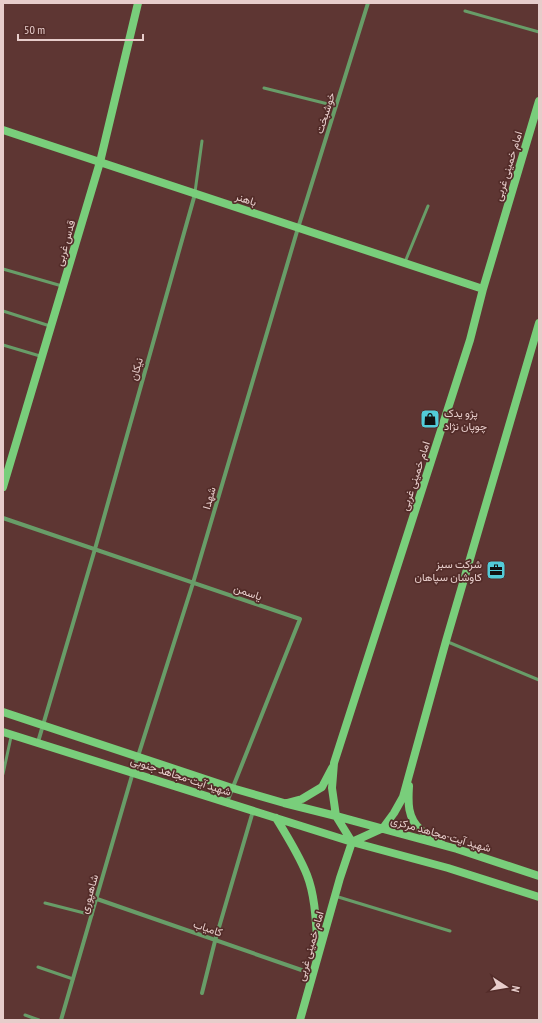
<svg xmlns="http://www.w3.org/2000/svg" width="542" height="1023" font-family="'PT Sans Narrow',Vazirmatn,sans-serif">
<rect width="100%" height="100%" fill="#5e3633"/>
<g fill="none" stroke-linecap="round" stroke-linejoin="round">
<path stroke="#689d68" stroke-width="3" d="M465 11 539 32
M264 88 336 106
M195 192 202 141
M405 262 428 206
M3 269 62 286
M3 311 50 326
M3 345 40 356
M448 642 539 680
M3 774 11 737
M335 896 450 931
M45 903 92 915
M38 967 73 979
M25 1015 39 1020"/>
<path stroke="#689d68" stroke-width="4" d="M3 518 300 619 227 802
M38 742 95 549 195 194
M97 899 313 974
M202 993 215 941 253 811
M61 1020 133 772 193 583 298 228 368 3"/>
<path stroke="#79ce7b" stroke-width="8" d="M3 130 483 289
M3 487 100 162 138 3
M3 712 232 788 284 803 336 816 457 849 539 876
M3 732 352 842 448 868 539 897
M409 786C408 802 407 818 421 830 426 834 434 837 441 840
M287 803 302 799 322 787 332 768
M276 818C287 836 299 855 307 875 316 898 316 927 318 952
M352 842 383 828 394 813 403 797 446 641 539 323
M300 1020 340 878 352 842 336 816 332 788 334 763 470 340 483 289 539 101"/>
</g>
<defs>
<g id="shop-square" transform="scale(1)"><rect x="-9" y="-9" width="18" height="18" rx="4" fill="#52cbd8" stroke="#532c29"/><path d="M-5-2.5h2.3a2.7 3.5 0 0 1 5.4 0H5L5.5 6h-11ZM-1.5-2.5h3a1.5 2.3 0 0 0-3 0Z" fill="#111"/></g>
<g id="office-square" transform="scale(1)"><rect x="-9" y="-9" width="18" height="18" rx="4" fill="#52cbd8" stroke="#532c29"/><path d="M-6-3h4V-5.5h4V-3h4V5H-6ZM-1-4.5V-3h2v-1.5ZM-6 0V1H6V0Z" fill="#111"/></g>
</defs>
<g fill-rule="evenodd">
<use href="#shop-square" x="430" y="419"/>
<use href="#office-square" x="496" y="570"/>
</g>
<g text-anchor="middle" stroke-width="3.5" stroke-linejoin="round" paint-order="stroke">
<g font-size="11" fill="#e7cdcb" stroke="#532c29">
<text transform="translate(325 113) rotate(-73)" y="4">خوشبخت</text>
<text transform="translate(508 166) rotate(-73)" y="4">امام خمینی غربی</text>
<text transform="translate(246 199) rotate(18)" y="4">باهنر</text>
<text transform="translate(65 243) rotate(-74)" y="4">قدس غربی</text>
<text transform="translate(136 369) rotate(-74)" y="4">نیکان</text>
<text transform="translate(415 476) rotate(-72)" y="4">امام خمینی غربی</text>
<text transform="translate(209 498) rotate(-74)" y="4">شهدا</text>
<text transform="translate(248 592) rotate(19)" y="4">یاسمن</text>
<text transform="translate(181 776) rotate(18)" y="4">شهید آیت-مجاهد جنوبی</text>
<text transform="translate(441 834) rotate(16)" y="4">شهید آیت-مجاهد مرکزی</text>
<text transform="translate(89 894) rotate(-74)" y="4">شاهپوری</text>
<text transform="translate(208 928) rotate(19)" y="4">کامیاب</text>
<text transform="translate(310 946) rotate(-74)" y="4">امام خمینی غربی</text>
</g>
<g font-size="11" fill="#e7cdcb" stroke="#532c29" text-anchor="start">
<text x="444" y="417">پژو یدک<tspan x="444" dy="13">چوپان نژاد</tspan></text>
<text x="482" y="568" text-anchor="end">شرکت سبز<tspan x="482" dy="13">کاوشان سپاهان</tspan></text>
</g>
</g>
<rect width="542" height="1023" fill="none" stroke="#e7cdcb" stroke-width="8"/>
<g transform="translate(506 987) rotate(102)" stroke="#532c29" stroke-width="3" paint-order="stroke">
<path d="M0-3L7 15L0 10L-7 15Z" fill="#e7cdcb"/>
<text y="-6" font-size="11" font-weight="bold" text-anchor="middle" fill="#e7cdcb">N</text>
</g>
<path d="M18 34v6h125v-6" fill="none" stroke="#e7cdcb" stroke-width="2"/>
<text x="24" y="34" font-size="12" fill="#e7cdcb" stroke="#532c29" stroke-width="3" paint-order="stroke">50 m</text>
</svg>
